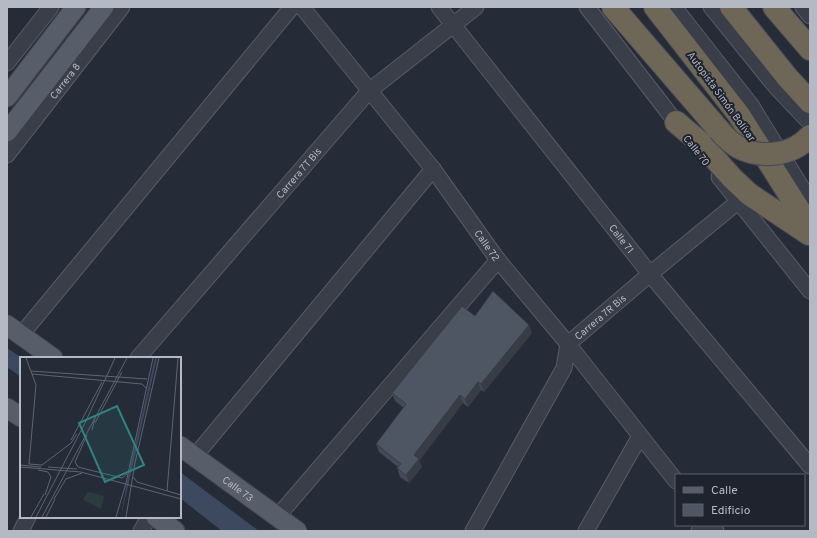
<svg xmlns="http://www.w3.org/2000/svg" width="817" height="538" font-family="Overpass,sans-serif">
<rect width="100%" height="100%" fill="#252c38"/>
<path fill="#3d495f" d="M7 348 22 358 21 377 7 367Z
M180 472 259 531H222L180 498Z"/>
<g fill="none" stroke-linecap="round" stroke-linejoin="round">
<g stroke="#575c67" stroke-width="17">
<g id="minor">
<path id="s1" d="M302 7 433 169 498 260 568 344 676 481"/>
<path id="s2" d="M439 7 650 274 810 466"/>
<path d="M587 7 682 130"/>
<path d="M674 7 751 105 810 201"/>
<path d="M711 7 775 86 810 123"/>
<path d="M803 7 810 16"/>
<path d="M7 63 51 7"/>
<path id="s3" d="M7 155 122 7"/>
<path d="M719 177 810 291"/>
<path d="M21 335 292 7"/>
<path id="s4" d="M138 358 369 91 476 7"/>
<path d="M195 456 433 169"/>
<path d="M278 516 498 260"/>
<path d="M711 525 716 531"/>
<path d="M21 531 28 517"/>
<path d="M141 531 149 517"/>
<path id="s5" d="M473 531 564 368 568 344 650 274 739 201"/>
<path d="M586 531 640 436"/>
<path d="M699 531 702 525"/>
</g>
</g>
<g stroke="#424752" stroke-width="21">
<g id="major">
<path d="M7 97 76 7"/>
<path d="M7 132 104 7"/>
<path d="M7 325 53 358"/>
<path d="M7 408 21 417"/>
<path id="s6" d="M180 446 297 531"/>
<path d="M156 517 175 531"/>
</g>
</g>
<g stroke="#444954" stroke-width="24">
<path id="highway" d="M613 7 719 130
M655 7 739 115 810 227
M731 7 787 77 810 102
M774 7 810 49
M676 122 702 144 732 178 749 194 809 234"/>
</g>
<use href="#minor" stroke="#393e49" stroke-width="15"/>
<use href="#major" stroke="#575d69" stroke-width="19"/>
<use href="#highway" stroke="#6e6757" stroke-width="22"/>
<g stroke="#444954" stroke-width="24" stroke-linecap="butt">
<path id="highway-bridge" d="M719 130C724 136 731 143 738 147 761 159 792 156 810 136"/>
</g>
<use href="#highway-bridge" stroke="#6e6757" stroke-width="22"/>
</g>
<path fill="#434a55" d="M475 316 532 333 484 392 481 390 468 407 463 403 419 461 422 467 409 483 400 477 397 468 398 467 379 452 376 444 404 408 395 401 392 393Z"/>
<path fill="#373c45" d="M529 325 532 333 484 392 481 384Z
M478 382 481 390 468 407 465 399Z
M460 395 463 403 419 461 422 467 409 483 406 475 414 455Z"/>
<path fill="#4e5663" stroke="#373c45" d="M493 291 529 325 481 384 478 382 465 399 460 395 414 455 419 459 406 475 397 468 401 464 376 444 406 404 392 393 462 306 475 316Z"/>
<g text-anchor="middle" stroke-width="4" stroke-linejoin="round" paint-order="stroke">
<g font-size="10" fill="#b4b9c4" stroke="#1e232e">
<text dy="4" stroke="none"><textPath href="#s3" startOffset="94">Carrera 8</textPath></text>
<text transform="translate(722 96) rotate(54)" y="4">Autopista Simón Bolívar</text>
<text transform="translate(697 150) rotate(52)" y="4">Calle 70</text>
<text dy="4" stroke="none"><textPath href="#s4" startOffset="245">Carrera 7T Bis</textPath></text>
<text dy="4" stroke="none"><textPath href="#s2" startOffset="295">Calle 71</textPath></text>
<text dy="4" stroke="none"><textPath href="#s1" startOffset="302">Calle 72</textPath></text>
<text dy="4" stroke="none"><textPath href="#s5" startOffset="253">Carrera 7R Bis</textPath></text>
<text dy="4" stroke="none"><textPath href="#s6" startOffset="72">Calle 73</textPath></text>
</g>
</g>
<g transform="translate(20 357)">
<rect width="161" height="161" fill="#252c38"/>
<path d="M68 135 84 139 81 152 63 143Z" fill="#2b3c3d"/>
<path d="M135 1H137L101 160 108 119Z" fill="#3d495f"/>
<path fill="none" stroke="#5e6470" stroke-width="1" d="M6 1 16 28 9 107M11 14 127 22M12 17 122 27 126 31M75 66 102 15M72 73 75 61M51 83 82 25M38 96 51 86 57 77M55 105 58 110 102 121 107 117M55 105 67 78M9 107 22 108 38 96M0 108 21 110M0 110 61 115 161 142M28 110 57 112M18 113 28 115 31 120M113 120 117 125 161 138M46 122 62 116M147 134 158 1M25 138 31 120M34 142 46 122M11 160 24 137M16 160 65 66 95 1M22 160 107 1M26 160 35 142M96 160 106 126 133 1M106 160 115 106 139 1"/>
<path fill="#30837f" fill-opacity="0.15" stroke="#30837f" stroke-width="2" d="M97 49 124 108 85 125 59 66Z"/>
<rect width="161" height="161" fill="none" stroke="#b4b9c4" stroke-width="2"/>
</g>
<rect width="817" height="538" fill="none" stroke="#b4b9c4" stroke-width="16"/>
<rect x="675" y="474" width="130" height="52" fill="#1e232e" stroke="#5a5f6a"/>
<rect x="683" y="487" width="20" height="6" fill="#575d69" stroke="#5a5f6a"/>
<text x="711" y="494" font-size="12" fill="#b4b9c4">Calle</text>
<rect x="683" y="504" width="20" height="12" fill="#4e5663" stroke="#5a5f6a"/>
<text x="711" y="514" font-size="12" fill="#b4b9c4">Edificio</text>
</svg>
